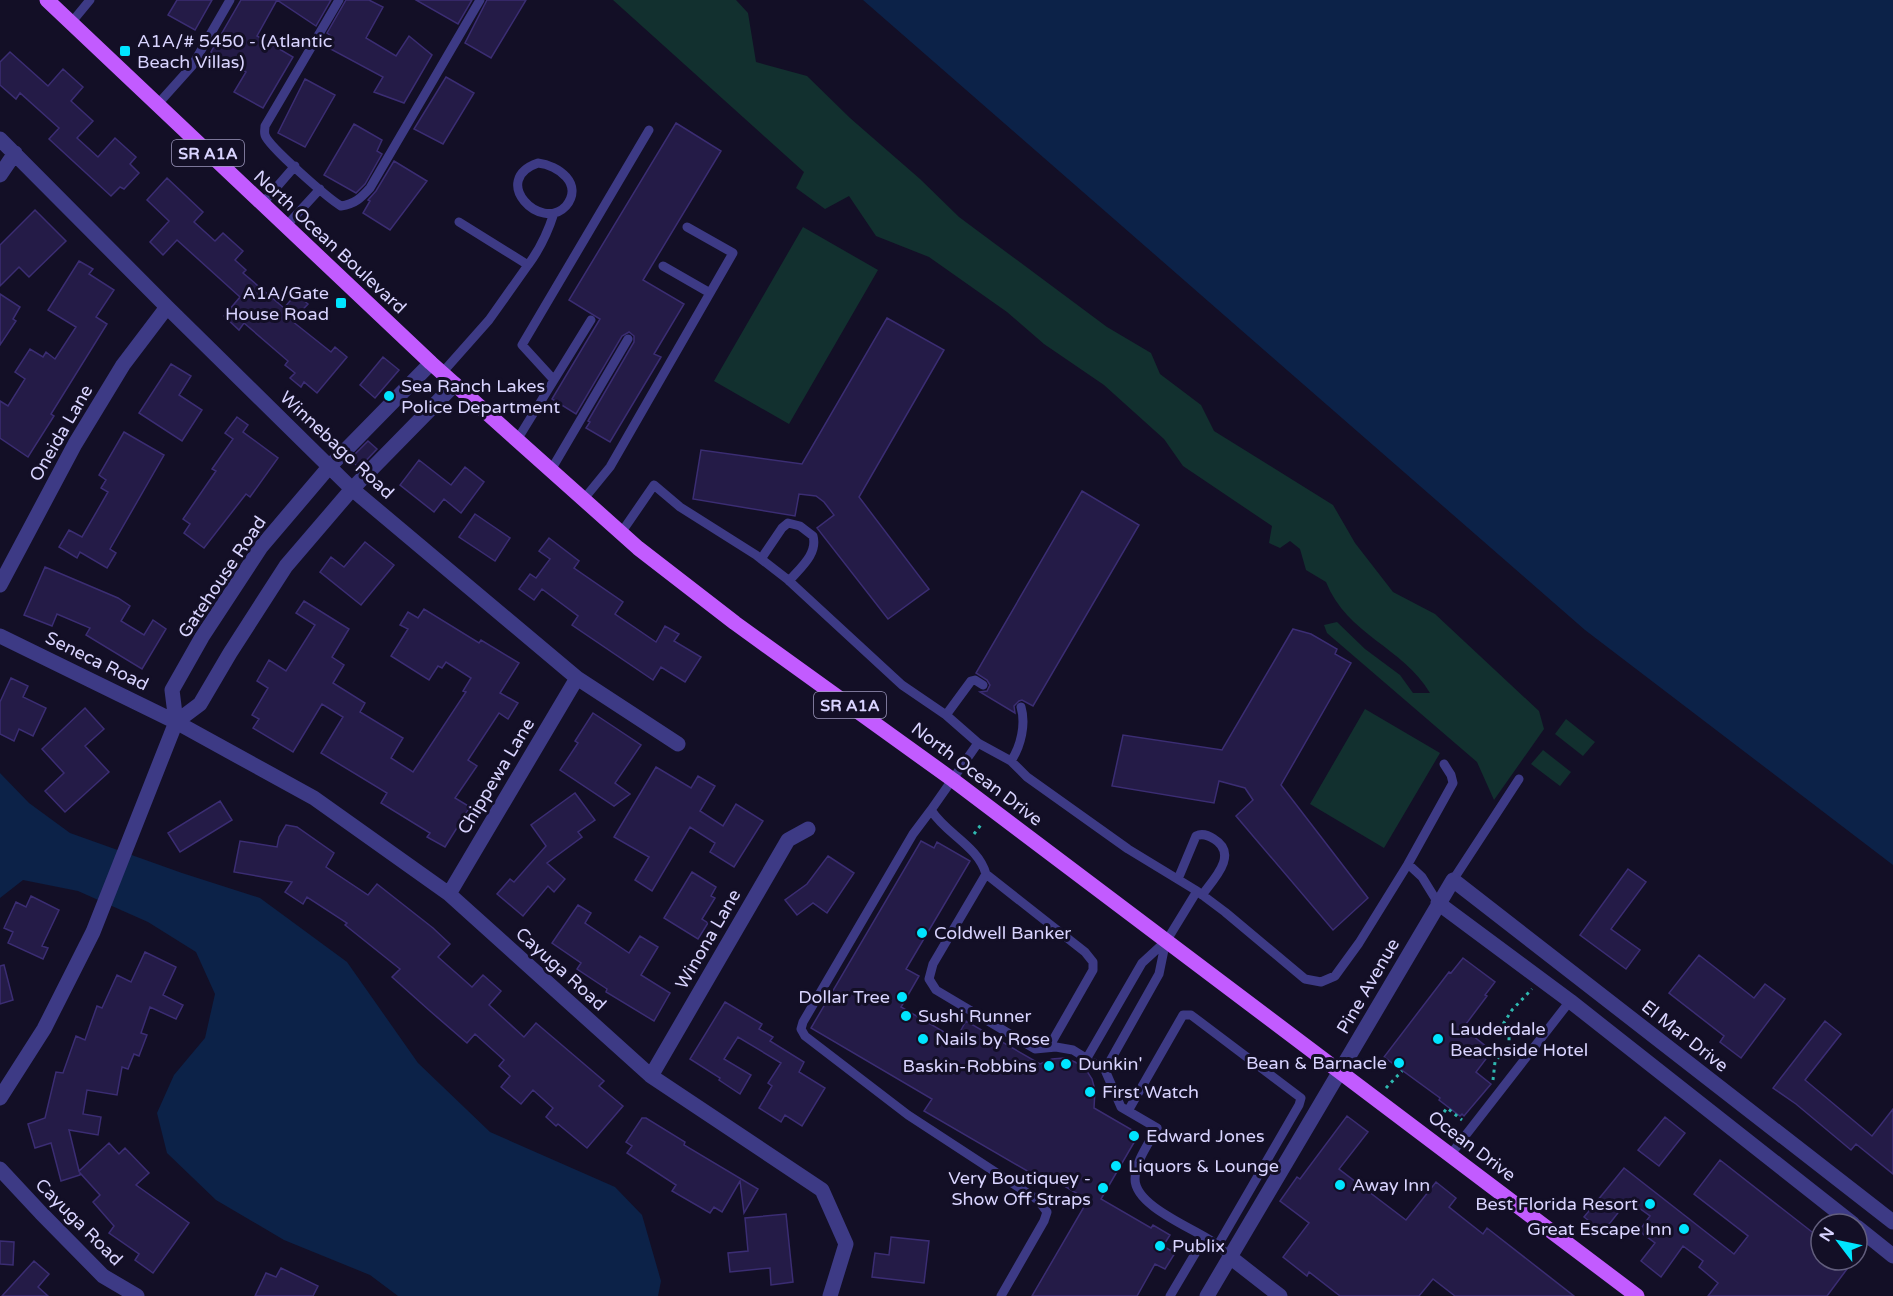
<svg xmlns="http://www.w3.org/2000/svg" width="1893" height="1296" font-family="'Varela Round',sans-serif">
<rect width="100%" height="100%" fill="#130f26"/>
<path fill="#12302f" d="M613 0H736L748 13 756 62 807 76 850 118 920 179 959 217 1107 327 1151 353 1160 374 1201 405 1214 431 1333 505 1355 543 1393 592 1435 614 1539 711 1544 729 1494 800 1477 762 1327 633 1324 625 1337 622 1365 649 1400 675 1413 693H1430C1403 647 1347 635 1326 582L1306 570 1300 549 1290 541 1280 548 1269 543 1272 526 1183 466 1164 439 1104 385 1044 344 1007 312 929 257 876 236 849 196 825 209 796 188 804 172Z
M803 227 878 270 789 424 714 381Z
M1365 709 1440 753 1384 848 1310 804Z
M1566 719 1595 742 1583 756 1555 734Z
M1543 750 1571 772 1560 786 1531 764Z"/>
<path fill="#0c2248" d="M863 0H1893V865L1585 630Z
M0 773 29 803 70 833 182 873 260 898 347 962 418 1063 490 1132 615 1187 642 1215 661 1281 658 1296H398L370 1275 284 1240 216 1200 167 1153 157 1113 174 1075 205 1038 215 994 196 952 148 922 78 891 23 880 0 898Z"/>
<path fill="#241b47" stroke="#3b2d73" stroke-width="1.5" d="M177 0H212L195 30 168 15Z
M241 0H277L257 36 293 57 263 108 234 92 246 72 211 52Z
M277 0H331L316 26Z
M346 0H369L383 7 366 38 396 56 409 36 432 55 404 103 374 92 383 77 325 46 331 36 327 33Z
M416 0H472L458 24Z
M487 0H526L491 58 465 43Z
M10 52 48 86 63 69 83 87 71 101 93 121 77 138 98 157 115 138 136 157 130 164 139 173 124 189 120 187 111 196 49 139 59 128 20 93 16 99 0 85V62Z
M446 77 474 93 443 144 414 129Z
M305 79 335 95 305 147 278 133Z
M676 123 721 151 643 280 684 304 654 354 661 357 610 442 586 428 590 422 588 421 634 342V336L629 332 622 336 576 414 552 399 600 319 569 300Z
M354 124 382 140 377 151 382 154 365 184 356 193 324 175Z
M394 161 427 181 390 230 363 213 370 201 368 200 376 191Z
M167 178 203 212 194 222 215 241 223 233 243 251 235 260 246 270 243 273 284 308 296 294 308 304 292 321 331 352 335 347 347 357 317 393 304 382 301 387 290 378 295 373 285 365 288 361 244 323 239 330 224 316 240 297 177 240 163 255 150 242 169 221 147 200Z
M35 210 66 241 29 277 19 267 0 286V245Z
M79 261 93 269 89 274 114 290 96 317 107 324 51 414 54 416 28 457 0 438V401L8 406 25 379 15 372 30 349 43 357 46 352 55 359 76 327 48 310Z
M0 294 20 307 13 319 16 321 0 345Z
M887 318 944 350 859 497 929 589 888 619 817 528 834 515 824 502 816 496 799 494 795 516 693 499 701 450 802 464Z
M383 357 399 370 375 398 360 385Z
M171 364 191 376 179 395 202 410 182 441 139 413Z
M237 417 248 425 243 432 278 458 250 497 246 494 204 548 184 533 190 524 183 519 216 471 212 469 233 439 225 433Z
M124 432 164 455 110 549 116 553 107 568 80 552 77 558 59 547 69 530 82 537 108 492 101 488 106 480 99 475Z
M368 441 377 449 359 468 350 459Z
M419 460 451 485 465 467 484 482 461 513 444 499 434 512 400 485Z
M1082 491 1139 525 1033 706 1022 700 1019 701 1014 706 1015 713 980 692 987 691 990 685 987 680 976 673Z
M475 514 510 538 495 561 459 537Z
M549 538 579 561 574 568 623 602 615 614 656 642 665 626 679 634 674 641 701 657 685 682 661 667 653 680 572 625 578 616 542 589 534 600 519 589 530 574 536 578 550 559 539 551Z
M365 542 394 565 361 605 320 572 331 557 344 567Z
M45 567 118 598 130 606 121 621 144 635 153 620 166 629 142 669 86 635 90 628 57 614 52 626 24 615Z
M304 601 349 629 332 657 344 665 333 683 365 703 360 712 403 738 391 758 413 772 466 692 463 691 471 678 446 662 442 668 438 666 429 680 391 656 408 629 400 625 408 612 418 618 424 609 479 643 481 640 519 663 500 693 518 703 508 719 499 713 468 760 477 766 455 798 470 807 445 847 427 837 430 833 381 803 387 793 321 753 343 717 322 704 293 752 253 728 259 719 252 715 268 688 257 681 269 660 286 671 315 625 296 613Z
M1293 629 1311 634 1337 649 1335 654 1351 663 1281 785 1368 898 1333 930 1236 816 1253 800 1245 788 1219 781 1214 803 1112 786 1123 735 1222 750Z
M11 678 28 686 23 697 46 708 33 736 19 729 14 741 0 734V702Z
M85 708 104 729 85 746 109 772 65 812 45 791 64 773 42 749Z
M593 713 641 745 615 783 630 794 614 806 560 770 578 743 575 741Z
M656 767 691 788 698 776 715 786 700 811 723 826 736 804 763 821 734 867 710 852 715 843 690 827 652 891 635 880 649 857 614 837Z
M575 793 595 820 578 832 582 837 547 863 565 879 554 892 548 886 523 916 497 894 510 879 514 882 546 846 531 825Z
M220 801 232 820 180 852 168 833Z
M286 825 297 827 334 853 326 867 368 895 377 884 433 928 450 944 438 957 472 987 483 975 501 991 489 1005 524 1037 536 1023 604 1081 599 1086 623 1106 587 1148 558 1124 556 1126 546 1117 553 1108 533 1090 521 1104 501 1087 510 1076 499 1066 504 1060 475 1034 467 1043 430 1011 392 977 400 969 345 925 347 923 307 897 303 904 285 892 292 882 234 872 240 841 277 847 279 837Z
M921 841 934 848 937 842 970 861 906 969 919 976 901 1007 956 1039 966 1021 1040 1064 1052 1059 1064 1058 1075 1062 1085 1068 1092 1079 1095 1090 1094 1108 1139 1134 1101 1199 1151 1228 1153 1225 1170 1235 1163 1246 1175 1253 1165 1269 1155 1264 1137 1296H1032L1088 1200 1056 1181 1053 1186 924 1111 932 1099 811 1028Z
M828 856 854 873 827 913 813 903 797 915 785 900 807 884Z
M1628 869 1646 882 1611 929 1640 950 1626 969 1580 935Z
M692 872 716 887 711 896 715 898 702 919 708 923 698 939 664 918Z
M31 896 59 910 42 946 48 948 43 959 8 943 13 932 4 928 16 902 26 907Z
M578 905 591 913 585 923 629 953 640 936 658 947 641 975 670 993 654 1021 606 992 607 989 577 969 581 963 552 943Z
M145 952 176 967 163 995 183 1005 176 1019 150 1007 141 1033 147 1035 139 1056 134 1054 128 1069 122 1067 117 1095 87 1090 83 1114 101 1117 98 1135 69 1130 79 1171 109 1143 119 1154 125 1148 149 1173 136 1185 189 1223 153 1273 135 1260 139 1254 109 1233 114 1226 93 1202 100 1195 80 1173V1175L61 1181 51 1143 35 1148 28 1124 45 1118 56 1072 63 1073 76 1036 85 1040 97 1006 102 1008 117 975 131 982Z
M1699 955 1754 998 1765 984 1785 999 1741 1058 1720 1042 1724 1036 1669 993Z
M1463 958 1495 982 1485 995 1487 996 1463 1028 1492 1051 1476 1072 1491 1084 1464 1116 1462 1114 1460 1116 1439 1100 1440 1098 1384 1057 1449 972 1451 973Z
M4 965 13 1000 0 1004V966Z
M725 1002 762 1024 759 1029 773 1037 770 1041 804 1062 799 1072 825 1088 802 1126 785 1115 781 1122 759 1108 772 1086 768 1083 781 1063 738 1037 724 1059 751 1075 740 1094 719 1080 720 1078 690 1059Z
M1825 1021 1841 1034 1805 1080 1872 1136 1893 1109V1174L1856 1144 1851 1150 1796 1104 1773 1088Z
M1347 1116 1368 1132 1339 1169 1406 1220 1436 1182 1456 1198 1449 1207 1483 1234 1487 1228 1574 1296H1455L1433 1279 1419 1296H1340L1309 1272 1307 1276 1283 1257 1309 1223 1280 1201 1297 1177 1300 1179Z
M1665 1117 1685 1133 1659 1166 1638 1150Z
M642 1118H646L685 1142 684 1145 758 1189 744 1213 740 1181 722 1212 714 1207 710 1213 672 1191 676 1185 627 1153 632 1146 626 1142Z
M1720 1160 1821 1239V1260H1837L1847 1269 1827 1296H1708L1718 1283 1699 1267 1703 1261 1683 1246 1661 1277 1641 1261 1655 1243 1639 1231 1650 1216 1628 1200 1603 1232 1584 1217 1624 1168 1734 1254 1748 1236 1694 1194Z
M786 1214 793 1282 771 1285 770 1268 730 1272 728 1253 748 1251 745 1218Z
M891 1237 929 1241 924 1283 872 1277 875 1253 889 1255Z
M0 1241 14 1242 13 1265 0 1264Z
M34 1261 49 1274 38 1287 48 1296H2Z
M281 1268 318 1286 313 1296H255L266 1273 276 1277Z"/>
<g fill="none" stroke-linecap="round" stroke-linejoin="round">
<path stroke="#2fb8b0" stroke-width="3" stroke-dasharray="3 4.5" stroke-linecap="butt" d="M974 834 983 822
M1493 1080 1495 1062 1509 1045V1034L1500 1029 1512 1010 1532 989
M1386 1088 1402 1071
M1435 1124 1447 1108 1462 1120"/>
<path stroke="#3d3a85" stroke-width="9" d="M339 0 265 126C265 129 264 132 265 135 268 146 329 199 341 206 355 204 361 198 370 188L480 0
M71 23 90 0
M157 105 192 66 230 0
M538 163C558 165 584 184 566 206 541 233 489 180 538 163Z
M262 204 295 166
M286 226 320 189
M528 265C540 249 548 232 554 213
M663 266 710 293
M442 373 489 320 528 265 459 222
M554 380 591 320
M517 440 554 380 522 345 649 130
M551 470 628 339
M583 500 610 467 733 253 687 227
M621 533 654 485 680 507 756 555 787 579 902 685 946 715 978 743
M761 559 782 528 788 523 800 526 813 536C818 554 800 568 789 581
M946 715 971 681 975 680 983 685
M1011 761C1021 746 1026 724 1021 707
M931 810 978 743 1011 761 1027 777 1128 849 1197 891 1167 940 1142 963 1087 1058
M1408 864 1453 783 1451 775 1444 764
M986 874 1085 952 1093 962V970L1049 1047
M1178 879 1196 836C1202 833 1208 835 1214 839 1239 854 1214 879 1202 895
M1453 880 1519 779
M1197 891 1225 912 1305 979 1321 982 1335 976 1359 943 1408 864 1422 877 1438 903
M1105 1070 1159 974 1166 940
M1128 1111 1183 1015H1191L1301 1098 1299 1105 1218 1245
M1451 1154 1570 1001
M1001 1296 1044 1221 1047 1212 1038 1200 908 1115 805 1036 801 1029 803 1022 913 834 931 810C946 834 978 846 986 874L933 964 929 979 936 990 1035 1049 1056 1047 1073 1050 1105 1070 1121 1107 1157 1128C1149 1143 1135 1162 1135 1179 1135 1207 1196 1229 1216 1244 1221 1247 1225 1253 1230 1257
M1170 1296 1205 1237"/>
<path stroke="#3d3a85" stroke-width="15" d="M0 139 167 307 352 489 577 678 678 744
M0 175 15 153
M0 585 75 444 123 365 167 307
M0 636 176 722 314 798 449 894 651 1076 822 1190 846 1244 830 1296
M176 722 200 704 230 653 286 566 352 489 455 384
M449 894 577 678
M1438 903 1570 1001 1853 1224
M651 1076 788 840 808 829
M0 1098 44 1029 93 932 176 722 172 690 202 637 261 547 329 467 431 363
M0 1169 41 1213 103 1276 137 1296
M1857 1227 1893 1256
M1230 1257 1280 1296
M1207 1296 1453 880 1893 1222"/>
<path stroke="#c25bff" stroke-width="15" d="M47 0 431 363 638 548 735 623 953 780 1637 1296"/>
</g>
<g fill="#00e5ff" stroke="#130f26" stroke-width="2">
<rect x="119" y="45" width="12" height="12" rx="3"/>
<rect x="335" y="297" width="12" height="12" rx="3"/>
<circle cx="389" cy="396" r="6"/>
<circle cx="922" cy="933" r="6"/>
<circle cx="902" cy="997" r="6"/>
<circle cx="906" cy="1016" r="6"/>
<circle cx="923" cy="1039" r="6"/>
<circle cx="1438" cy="1039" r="6"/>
<circle cx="1399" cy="1063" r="6"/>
<circle cx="1066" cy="1064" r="6"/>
<circle cx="1049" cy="1066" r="6"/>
<circle cx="1090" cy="1092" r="6"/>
<circle cx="1134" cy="1136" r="6"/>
<circle cx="1116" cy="1166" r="6"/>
<circle cx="1340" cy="1185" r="6"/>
<circle cx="1103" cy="1188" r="6"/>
<circle cx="1650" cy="1204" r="6"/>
<circle cx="1684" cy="1229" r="6"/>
<circle cx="1160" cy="1246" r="6"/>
</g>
<g text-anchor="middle" stroke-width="6" stroke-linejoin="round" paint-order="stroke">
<g fill="#130f26" stroke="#9e99be" stroke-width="1.5">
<rect x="172" y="140" width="72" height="26" rx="4.5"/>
<rect x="814" y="692" width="72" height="26" rx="4.5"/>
</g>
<g font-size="16" font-weight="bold" fill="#d9d4ff">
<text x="208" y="159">SR A1A</text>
<text x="850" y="711">SR A1A</text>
</g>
<g font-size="18" fill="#d9d4ff" stroke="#130f26" text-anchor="start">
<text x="137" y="47">A1A/# 5450 - (Atlantic<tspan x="137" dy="21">Beach Villas)</tspan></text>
<text x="329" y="299" text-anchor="end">A1A/Gate<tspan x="329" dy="21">House Road</tspan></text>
<text x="401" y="392">Sea Ranch Lakes<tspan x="401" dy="21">Police Department</tspan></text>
<text x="934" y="939">Coldwell Banker</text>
<text x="890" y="1003" text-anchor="end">Dollar Tree</text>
<text x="918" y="1022">Sushi Runner</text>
<text x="1450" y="1035">Lauderdale<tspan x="1450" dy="21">Beachside Hotel</tspan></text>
<text x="935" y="1045">Nails by Rose</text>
<text x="1387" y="1069" text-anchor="end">Bean &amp; Barnacle</text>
<text x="1078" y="1070">Dunkin'</text>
<text x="1037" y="1072" text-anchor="end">Baskin-Robbins</text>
<text x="1102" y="1098">First Watch</text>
<text x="1146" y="1142">Edward Jones</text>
<text x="1128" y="1172">Liquors &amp; Lounge</text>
<text x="1091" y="1184" text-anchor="end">Very Boutiquey -<tspan x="1091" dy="21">Show Off Straps</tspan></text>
<text x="1352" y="1191">Away Inn</text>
<text x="1638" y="1210" text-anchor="end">Best Florida Resort</text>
<text x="1672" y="1235" text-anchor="end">Great Escape Inn</text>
<text x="1172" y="1252">Publix</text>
</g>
<g font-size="18" fill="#d9d4ff" stroke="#130f26">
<text transform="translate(330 242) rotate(43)" y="6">North Ocean Boulevard</text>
<text transform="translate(61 433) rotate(-60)" y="6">Oneida Lane</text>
<text transform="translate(337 445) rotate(43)" y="6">Winnebago Road</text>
<text transform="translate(222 577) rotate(-56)" y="6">Gatehouse Road</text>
<text transform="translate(97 661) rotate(26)" y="6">Seneca Road</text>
<text transform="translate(977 774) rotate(37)" y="6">North Ocean Drive</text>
<text transform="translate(496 776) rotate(-59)" y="6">Chippewa Lane</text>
<text transform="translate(708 939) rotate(-60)" y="6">Winona Lane</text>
<text transform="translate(561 969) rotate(42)" y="6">Cayuga Road</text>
<text transform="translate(1368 986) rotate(-60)" y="6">Pine Avenue</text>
<text transform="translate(1685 1036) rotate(38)" y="6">El Mar Drive</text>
<text transform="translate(1472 1146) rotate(37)" y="6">Ocean Drive</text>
<text transform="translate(79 1222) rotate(45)" y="6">Cayuga Road</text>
</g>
</g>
<g transform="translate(1839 1242) rotate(302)"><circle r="28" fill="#130f26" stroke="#625e7d" stroke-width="1.5"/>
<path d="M0-4.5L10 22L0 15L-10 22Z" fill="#00e5ff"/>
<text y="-9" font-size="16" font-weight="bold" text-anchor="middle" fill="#d9d4ff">N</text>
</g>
</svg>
